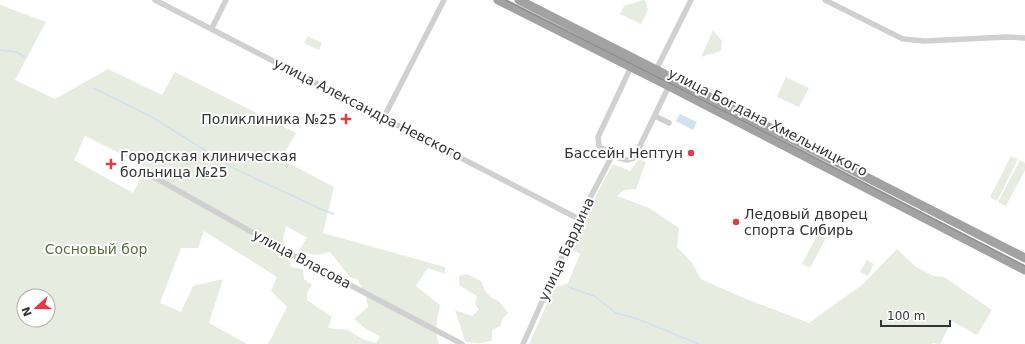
<svg xmlns="http://www.w3.org/2000/svg" width="1025" height="344" font-family="'DejaVu Sans',sans-serif">
<rect width="100%" height="100%" fill="#fff"/>
<path fill="#e6ecdf" fill-rule="evenodd" d="M643 0H645L648 10 641 24 620 14 624 6Z
M0 5 46 22 15 80 55 99 108 69 162 95 175 72 296 133 281 159 334 187 323 233 445 267V274L428 268 416 286 440 305C437 319 434 330 439 344H268L287 307 271 291 277 277 204 231 198 248H181L160 303 181 312 193 286 223 279 209 323 247 344H0ZM85 136 147 167 133 193 74 160ZM286 226 307 238 299 251 316 255 330 252 350 277 358 280 366 297 368 307 354 319 366 329 380 336 376 343 362 339 348 330 328 328 332 317 307 300V293L312 285 304 279 303 269 291 267 283 239ZM24 296H48V320H24Z
M713 30 722 41 721 51 701 57Z
M308 36 322 43 319 50 304 43Z
M786 77 809 88 799 107 777 97Z
M1011 156 1018 159 997 201 990 197Z
M639 159 646 162 636 189 624 190 617 196 649 208 679 228 677 247 693 264 701 279 739 296 809 323 863 284 897 249 916 267 934 276 944 277 992 310 977 335 952 321 940 344 932 343V344H529L554 288 568 283 580 254 568 247 613 164 630 171Z
M1020 160 1025 163V170L1006 206 998 202Z
M818 234 826 238 810 268 802 264Z
M867 260 874 264 868 276 860 272Z
M467 274 481 281 485 291 492 298 499 301 508 313 503 318 500 326 492 330V340C484 344 473 344 465 341L455 310 472 316 479 310 475 304 477 296 459 285V276Z"/>
<path fill="#cfe2ee" d="M680 114 697 122 693 130 676 121Z"/>
<g fill="none" stroke-linecap="round" stroke-linejoin="round">
<path stroke="#cfe2ee" stroke-width="1.5" d="M0 50 16 52 25 57
M93 88 152 117 233 168 323 210 334 214
M568 287 594 296 616 313 635 318 699 344"/>
<path stroke="#d0d0d0" stroke-width="5.5" d="M155 0 579 219
M825 0 903 39 925 41 1007 37 1025 38
M212 28 226 0
M655 72 691 0
M655 116 669 123
M384 117 444 0
M612 156 627 160 634 158 669 86
M143 171 293 255 462 344
M523 344 579 219 612 156 599 146 598 137 631 67"/>
<path stroke="#a2a2a2" stroke-width="9" d="M498 0 669 86 1025 270
M519 0 1025 258"/>
<path stroke="#888" stroke-width="1" d="M505 0 677 87 1025 266"/>
</g>
<g fill="#e63946" stroke="#fff" stroke-width="1.5">
<path d="M344 113h4v4h4v4h-4v4h-4v-4h-4v-4h4z"/>
<circle cx="691" cy="153" r="4"/>
<path d="M109 158h4v4h4v4h-4v4h-4v-4h-4v-4h4z"/>
<circle cx="736" cy="222" r="4"/>
</g>
<g text-anchor="middle" stroke-width="4" stroke-linejoin="round" paint-order="stroke">
<g font-size="14" fill="#333" stroke="#fff">
<text transform="translate(368 109) rotate(27)" y="5">улица Александра Невского</text>
<text transform="translate(768 122) rotate(27)" y="5">улица Богдана Хмельницкого</text>
<text transform="translate(566 249) rotate(-65)" y="5">улица Бардина</text>
<text transform="translate(302 259) rotate(28)" y="5">улица Власова</text>
</g>
<g font-size="14" fill="#333" stroke="#fff" text-anchor="end">
<text x="337" y="124">Поликлиника №25</text>
<text x="683" y="158">Бассейн Нептун</text>
<text x="120" y="161" text-anchor="start">Городская клиническая<tspan x="120" dy="16">больница №25</tspan></text>
<text x="744" y="219" text-anchor="start">Ледовый дворец<tspan x="744" dy="16">спорта Сибирь</tspan></text>
</g>
<g font-size="14" fill="#56703f" stroke="#fff">
<text x="96" y="254">Сосновый бор</text>
</g>
</g>
<g transform="translate(36 308) rotate(249)"><circle r="19" fill="#ffffff" stroke="#adadad"/>
<path d="M0-3L7 15L0 10L-7 15Z" fill="#e63946"/>
<text y="-6" font-size="11" font-weight="bold" text-anchor="middle" fill="#333333">N</text>
</g>
<path d="M881 320v6h69v-6" fill="none" stroke="#333333" stroke-width="2"/>
<text x="887" y="320" font-size="12" fill="#333333" stroke="#ffffff" stroke-width="3" paint-order="stroke">100 m</text>
</svg>
